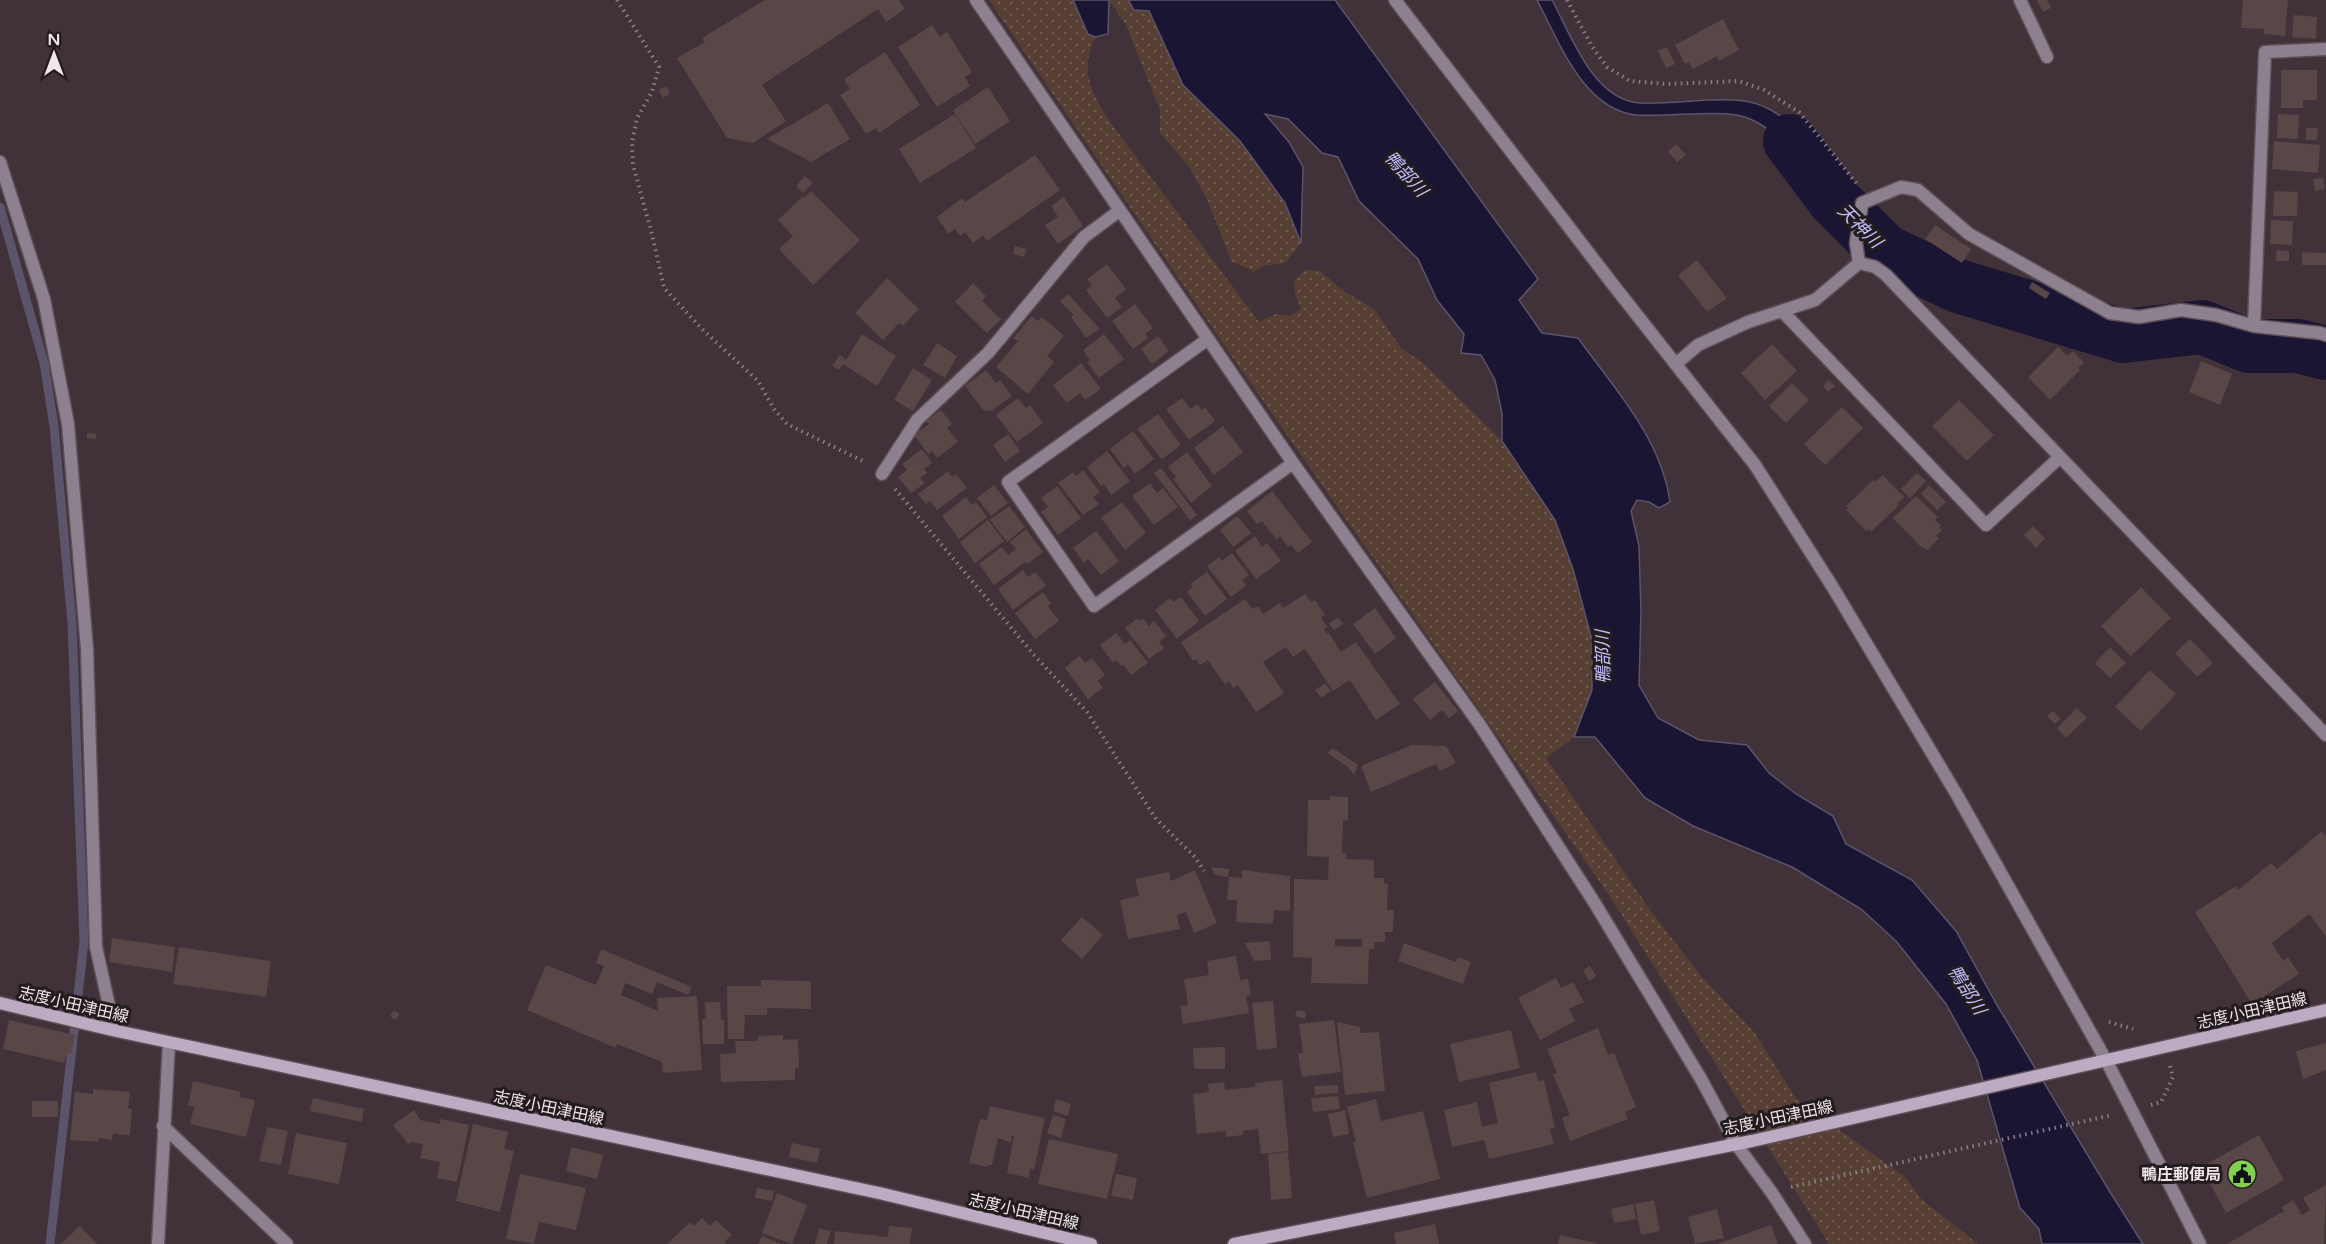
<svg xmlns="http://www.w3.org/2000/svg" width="2326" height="1244" font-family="'Varela Round','Noto Sans JP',sans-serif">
<defs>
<pattern id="grass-dots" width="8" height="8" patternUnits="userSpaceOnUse" patternTransform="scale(1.5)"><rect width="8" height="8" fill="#583f33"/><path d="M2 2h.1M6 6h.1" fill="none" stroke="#705b51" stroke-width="1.8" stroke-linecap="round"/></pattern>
</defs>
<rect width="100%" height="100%" fill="#413239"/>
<path fill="url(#grass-dots)" d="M989 0H1073L1088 34 1095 37C1080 72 1090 88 1107 118L1259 322 1276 314 1290 316 1301 309 1295 293 1294 281 1305 270 1320 271 1345 292 1374 309 1401 348 1422 362 1502 441 1555 520 1573 569 1592 640V690L1574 737 1546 758 1650 910 1701 976 1755 1033 1796 1099 1905 1177 1921 1199 1978 1244H1829L1611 898 1224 345Z
M1109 0H1128L1134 10 1149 11 1183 85 1240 141 1285 203 1301 243 1285 263 1262 266 1254 272 1231 261 1208 201 1190 168 1160 133V110L1126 25Z"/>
<path fill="#1b1534" stroke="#5b546b" stroke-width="1.5" d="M1073 0H1109L1108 34 1095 37 1088 34Z
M1128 0H1335L1538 279 1519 300 1542 333 1578 338C1614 388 1661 438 1670 502L1659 508 1649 502 1637 500 1631 511 1639 546 1641 611 1639 685 1658 718 1699 740 1747 745 1769 773 1796 794 1833 816 1846 844 1912 880 1956 931 1997 1005 2110 1192 2143 1244H2042L2039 1229 2020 1208 1977 1060 1946 1004 1896 941 1861 909 1792 867 1693 826 1645 798 1595 737H1574L1592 690V640L1573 569 1555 520 1502 441V414L1495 380 1481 355 1461 353 1464 334 1437 300 1418 259 1359 201 1338 157 1322 153 1288 119 1265 114 1289 142 1303 167 1301 243 1285 203 1240 141 1183 85 1149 11 1134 10Z
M1537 0H1552C1571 35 1593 100 1640 103 1663 104 1686 101 1709 100 1731 99 1751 99 1771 110 1802 128 1822 163 1844 191L1830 203C1807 174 1786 134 1750 119 1731 111 1707 114 1687 114 1670 115 1653 116 1637 115 1583 110 1559 41 1537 0Z"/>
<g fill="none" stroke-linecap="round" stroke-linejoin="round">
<path stroke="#5b546b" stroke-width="9" d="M0 207 44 363 54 426 72 623 84 942 50 1244"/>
<path stroke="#1b1534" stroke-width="54" d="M1790 141 1835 201 1885 251 1958 286 2123 336 2202 327 2249 346H2298L2326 353"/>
</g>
<path fill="#594646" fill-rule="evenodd" d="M765 0H899L905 9 886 22 878 9 762 85 786 121 753 143 727 138 677 58 705 42 702 38Z
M2037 0H2047L2051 8 2043 12Z
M2243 0H2288L2285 36 2264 34V29L2241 28Z
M2294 15 2317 17 2316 39 2292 37Z
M1723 19 1739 50 1719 61 1717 56 1693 69 1689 62 1685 64 1675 45Z
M932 25 940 37 947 32 972 72 965 77 970 86 937 107 898 47Z
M1667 47 1675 64 1666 68 1658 51Z
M885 52 920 105 879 133 876 128 866 134 840 95 850 89 844 79Z
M2281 70H2317V100H2303V108H2281Z
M666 86 670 93 663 98 659 90Z
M988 87 1010 121 975 144 953 110Z
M828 103 850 139 811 162 767 139Z
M955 114 976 148 920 183 899 149Z
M2278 114 2299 115 2298 139 2277 138Z
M2306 128H2318L2317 140H2306Z
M2274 141 2320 145 2318 173 2272 169Z
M1676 144 1686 155 1677 162 1668 151Z
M1035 155 1060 190 987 241 983 236 973 243 965 232 960 236 955 229 948 234 937 217 962 198 965 202Z
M805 176 813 183 803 193 796 186Z
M2323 178 2325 189 2315 191 2313 179Z
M811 191 860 240 813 285 779 249 793 236 778 220 803 196 804 198Z
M2274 191 2298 192 2297 216H2273Z
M1064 197 1083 226 1058 244 1045 225 1058 217 1051 206Z
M2271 220 2293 221 2292 245 2270 244Z
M1935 225 1971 249 1962 263 1925 239Z
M1015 246 1026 249 1024 257 1013 254Z
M2277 250 2289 251V261H2276Z
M2302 252 2326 253V265H2302Z
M1697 260 1727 298 1707 312 1678 275Z
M1107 264 1126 289 1115 298 1122 307 1107 318 1086 290 1092 285 1087 279Z
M887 278 919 309 903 326 899 323 883 340 855 313Z
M2032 282 2050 293 2046 299 2029 288Z
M973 283 986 296 982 301 1001 319 987 333 955 302Z
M1068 294 1100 329 1086 338 1071 317 1074 315 1060 301Z
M1135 304 1153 328 1145 334 1148 338 1133 349 1112 321Z
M1032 316 1038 321 1042 317 1064 336 1047 356 1054 362 1028 394 996 367 1018 341 1013 338Z
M862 334 896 356 877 386 843 364 839 370 832 366 840 355 846 360Z
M1104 334 1124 359 1099 378 1087 362 1090 360 1083 350Z
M1158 336 1169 351 1152 364 1141 349Z
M937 343 957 356 945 378 923 365Z
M1772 344 1797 371 1765 400 1741 373Z
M2058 347 2067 356 2073 351 2084 363 2078 368 2080 370 2050 400 2028 377Z
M2201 361 2232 374 2220 405 2189 392Z
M1081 363 1101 389 1085 400 1080 393 1067 403 1053 385Z
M913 368 932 380 913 411 894 400Z
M986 370 996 383 1000 380 1012 396 991 411 983 410 965 386Z
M1829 380 1835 386 1828 392 1823 386Z
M1792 383 1809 400 1786 423 1769 406Z
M1018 398 1026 408 1030 405 1043 423 1017 442 996 415Z
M1182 398 1191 409 1197 404 1202 410 1205 407 1215 421 1189 440 1166 409Z
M1959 400 1994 435 1967 461 1932 426Z
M1842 407 1863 428 1825 465 1804 444Z
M941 410 952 424 947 428 958 442 937 458 932 451 928 454 914 435 929 424 926 421Z
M1158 414 1181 445 1162 459 1137 429Z
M1223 426 1243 452 1214 475 1194 448Z
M1133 431 1154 459 1135 474 1128 464 1124 468 1110 449Z
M87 433 96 434V439L87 438Z
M1008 434 1020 451 1005 462 993 445Z
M922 449 932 463 924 469 927 473 920 478 925 483 911 493 898 477 907 470 902 464Z
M1107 451 1130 481 1111 495 1104 484 1101 486 1087 467Z
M1187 452 1212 486 1191 503 1173 479 1176 477 1168 467Z
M1161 468 1197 515 1190 520 1154 473Z
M1083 470 1100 492 1093 497 1099 504 1083 515 1058 483 1073 472 1076 476Z
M948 471 952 477 956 474 967 488 937 510 930 501 926 504 918 494Z
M1917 473 1926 481 1910 498 1901 489Z
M1883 475 1904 497 1897 504 1898 506 1871 532 1869 529 1866 531 1846 510 1849 508 1846 506 1873 480 1875 482Z
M1150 483 1157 493 1163 488 1178 507 1154 525 1132 496Z
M994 485 1008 503 991 516 977 498Z
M1929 485 1946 502 1937 510 1921 494Z
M1057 486 1081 518 1058 535 1041 512 1048 507 1041 498Z
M1272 491 1312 542 1298 553 1291 545 1288 547 1280 536 1277 540 1262 521 1257 524 1247 511Z
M1916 496 1938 517 1935 520 1941 526 1939 527 1942 530 1936 536 1939 538 1928 550 1920 546 1893 518Z
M966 497 972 505 976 502 987 517 959 539 942 516Z
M1122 502 1146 533 1125 550 1101 518Z
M1009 506 1025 527 1007 542 990 520Z
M1237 516 1251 533 1233 547 1220 530Z
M988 520 1004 541 975 563 960 542Z
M2033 526 2045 538 2036 548 2024 535Z
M1026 529 1043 552 1027 564 1025 562 994 585 979 564 1002 547 1008 555 1016 549 1010 542Z
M1096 531 1119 561 1101 575 1088 559 1084 563 1073 548Z
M1255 536 1262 547 1267 543 1281 561 1256 579 1235 551Z
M1232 553 1249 575 1242 580 1246 586 1231 597 1207 566 1219 557 1222 561Z
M1023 570 1028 577 1035 572 1046 585 1013 610 998 589Z
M1207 572 1227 599 1205 616 1187 592 1193 587 1190 584Z
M2141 587 2171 618 2131 656 2101 626Z
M1043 592 1051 603 1048 606 1059 621 1035 639 1015 613Z
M1305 594 1311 602 1315 600 1325 615 1321 618 1328 627 1324 629 1327 634 1329 633 1341 652 1356 642 1400 704 1376 720 1350 680 1333 691 1305 649 1293 657 1286 647 1263 662 1284 693 1256 712 1238 685 1233 688 1229 681 1225 685 1208 660 1200 665 1196 659 1193 661 1181 642 1245 599 1252 609 1258 606 1263 614 1280 603 1283 608Z
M1181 597 1199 621 1177 639 1155 610 1170 598 1173 602Z
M1375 608 1396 638 1375 654 1353 624Z
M1338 617 1343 624 1334 630 1329 624Z
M1138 618 1140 621 1143 618 1149 626 1154 621 1166 636 1159 642 1164 648 1149 659 1125 628Z
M1116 633 1125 644 1130 640 1148 663 1131 675 1124 665 1121 666 1116 660 1113 663 1100 645Z
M2190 639 2213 663 2197 677 2175 653Z
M2110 647 2126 663 2110 678 2095 663Z
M1079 656 1085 663 1092 658 1105 675 1098 681 1103 688 1088 699 1065 668Z
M2150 670 2176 694 2141 731 2115 707Z
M1435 682 1458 711 1449 718 1442 710 1430 720 1413 699Z
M1325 683 1331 691 1321 698 1315 690Z
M2077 708 2087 718 2066 738 2057 728Z
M2053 711 2061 719 2055 724 2047 716Z
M1412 745 1446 746 1456 763 1440 771 1436 764 1371 792 1361 766Z
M1333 748 1358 765 1354 775 1348 767 1327 753Z
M1330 796 1348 797V821L1343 820 1342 853H1346V859L1374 860V878H1384V883L1388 884 1387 910H1394L1393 932H1385V942H1374V949H1369L1368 984 1311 983 1312 958 1293 957 1294 879 1328 880 1329 857 1307 856 1308 800H1330ZM1335 939H1362V947L1335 946Z
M2322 831 2326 836V936L2309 914 2272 943 2283 961 2288 957 2299 974 2252 1004 2195 912 2236 886 2238 890 2271 863 2277 869Z
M1211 867 1229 869 1228 877 1215 875Z
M1195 870 1217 923 1194 933 1186 912 1177 915 1180 929 1128 939 1120 900 1139 896 1135 879 1169 872 1171 881Z
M1242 870 1290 876V911L1274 910 1273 924 1236 922 1237 900H1227L1229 877 1242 878Z
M1082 917 1103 935 1082 959 1061 940Z
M112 938 175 947 172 972 109 962Z
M1270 941 1271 960 1254 961 1245 943Z
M1404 943 1456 962 1458 957 1471 962 1463 984 1398 961Z
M179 947 271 961 266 997 173 984Z
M601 949 692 987 688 995 657 982 652 994 625 983 621 995 658 1011 657 998 697 996 702 1070 663 1073 662 1062 617 1044 616 1048 527 1010 546 965 596 985 604 966 596 963Z
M1236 956 1240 980 1248 979 1251 995 1246 996 1249 1013 1183 1024 1180 1006 1188 1005 1184 979 1209 975 1207 961Z
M1590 966 1596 976 1589 981 1583 970Z
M1556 978 1561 988 1573 982 1584 1002 1569 1009 1575 1021 1540 1040 1518 998Z
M761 980 811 981V1009L767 1008V1015H745L744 1039H728L727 986H761Z
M1273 1001 1277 1048 1257 1050 1252 1003Z
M705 1002H720L721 1020H724V1044H703L702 1019H706Z
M394 1010 400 1014 395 1020 390 1016Z
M1297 1010 1306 1012 1305 1019 1295 1016Z
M9 1020 75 1035 71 1054 67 1053 64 1063 3 1049Z
M1334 1020 1341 1072 1302 1077 1298 1053H1303L1299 1024Z
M1337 1022 1360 1027V1033L1379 1032 1385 1091 1345 1095Z
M1598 1028 1608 1055 1614 1053 1636 1107 1625 1112 1628 1119 1570 1141 1562 1118 1570 1115 1553 1074 1557 1073 1547 1049Z
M1511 1030 1520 1068 1459 1082 1450 1044Z
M783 1035V1040L798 1039 799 1068H795V1080L721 1082 720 1054 736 1053 735 1041H758V1036Z
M2326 1043V1070L2303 1079 2296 1051Z
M1225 1047V1069H1194L1193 1048Z
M1536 1072 1538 1081 1544 1080 1555 1128 1550 1129 1554 1144 1489 1159 1484 1140 1452 1147 1444 1110 1477 1102 1482 1127 1498 1123 1489 1083Z
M1282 1080 1289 1151 1261 1154 1258 1129 1243 1131V1135L1226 1137V1131L1197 1134 1193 1094 1209 1092 1208 1084 1224 1082 1225 1090 1255 1087V1083Z
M193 1081 241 1092 239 1097 255 1100 246 1137 190 1124 194 1107 188 1105Z
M1338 1085V1093L1315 1095 1314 1086Z
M93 1089 130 1092 128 1108 132 1109 130 1135 113 1134 112 1140 99 1138 98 1142 70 1140 75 1092 93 1094Z
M1338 1096 1340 1109 1313 1112 1311 1098Z
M313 1098 364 1109 362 1122 310 1111Z
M1056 1099 1071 1104 1068 1116 1053 1111Z
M1376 1099 1381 1121 1423 1111 1440 1179 1367 1198 1353 1142H1356L1347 1107Z
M32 1101H58V1117H32Z
M990 1106 1045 1118 1034 1170 1030 1169 1029 1178 1007 1173 1014 1136H1012L1011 1143 998 1138 992 1165H988V1167L969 1163 980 1119 987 1120Z
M414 1110 420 1120 440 1124V1119L469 1125 457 1182 437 1178 440 1162 420 1158 423 1144 412 1142 408 1144 393 1125Z
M1345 1110 1349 1134 1333 1137 1328 1114Z
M1053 1115 1066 1119 1061 1138 1047 1133Z
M473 1124 508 1132 504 1149 514 1151 500 1212 456 1201Z
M267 1127 288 1131 281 1165 259 1161Z
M296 1133 347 1143 339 1184 288 1174Z
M2259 1135 2284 1180 2226 1213 2201 1167Z
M1049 1139 1118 1154 1107 1199 1038 1184Z
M792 1143 820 1149 817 1163 789 1157Z
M571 1147 603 1155 597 1179 566 1171Z
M1288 1152 1292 1198 1271 1200 1268 1154Z
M520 1174 586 1188 576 1230 539 1222 534 1244 506 1239Z
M1116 1174 1137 1178 1133 1200 1111 1196Z
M2326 1185 2324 1244H2227L2284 1211 2282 1207 2293 1200 2302 1215 2310 1210 2303 1198Z
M757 1188 774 1191 772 1201 755 1198Z
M777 1193 807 1205 792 1244 762 1233Z
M1654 1200 1660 1231 1641 1235 1635 1204Z
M1633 1204 1636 1219 1614 1223 1611 1209Z
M1717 1209 1724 1238 1695 1244 1688 1217Z
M702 1218 710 1226 716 1220 732 1235 724 1242 726 1244H667L690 1222 694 1226Z
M1435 1224 1439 1244H1396L1394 1233Z
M1771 1225 1778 1244H1717Z
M80 1226 97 1244H61Z
M889 1226 912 1228 910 1244H834L835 1231 888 1237Z
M819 1228 831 1231 827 1244H815Z
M1560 1235 1596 1243V1244H1558Z
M762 1236 781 1244H758Z"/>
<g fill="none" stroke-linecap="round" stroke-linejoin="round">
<g stroke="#5d4f55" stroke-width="15">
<path id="minor" d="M976 0 1293 463 1480 725 1594 902 1701 1079 1736 1144 1772 1193 1805 1244
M1395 0 1611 282 1755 465 1832 586 1957 795 2106 1060
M2020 0 2047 57
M0 162 44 299 68 424 87 649 96 947 112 1019V1030
M1859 263 1875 267 1886 275 2326 735
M1782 311 1986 525 2059 458
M2254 326 2265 52 2326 49
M1208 339 1008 482 1094 606 1293 463
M1676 364 1698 345 1748 322 1815 300 1859 263 1856 243 1862 203 1901 187 1918 190 1969 234 2110 313 2139 317 2181 310 2216 315 2254 326 2320 333 2326 335
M882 474 917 420 988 353 1084 237 1119 211
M163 1126 287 1244
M158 1244 169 1043"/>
</g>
<g stroke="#5d4f55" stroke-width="15">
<path id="tertiary" d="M2106 1060 2200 1244"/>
</g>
<g stroke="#5d4f55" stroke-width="15">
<path id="secondary" d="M0 1003 112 1030 879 1193 1091 1244
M1234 1244 1752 1141 2326 1010"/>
</g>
<path stroke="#8b7e84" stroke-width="4" stroke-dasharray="1.5 4.5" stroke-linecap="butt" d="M617 0 659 67 652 92 637 118 632 142 633 165 652 234 664 288 702 329 758 381 774 409 787 424 865 462
M1567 0 1591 45 1607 67 1630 81 1667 84 1739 81 1764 90 1799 112 1857 184
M895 489 1034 655 1087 712 1156 819 1195 857 1204 871
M2109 1022 2133 1029
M2151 1105 2161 1102 2173 1077 2170 1066
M1791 1187 2112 1115"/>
<use href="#minor" stroke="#8d8190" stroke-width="12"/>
<use href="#tertiary" stroke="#8d8190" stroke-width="12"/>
<use href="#secondary" stroke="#bdabc3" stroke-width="12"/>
</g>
<defs>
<g id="civic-disc" transform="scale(1.5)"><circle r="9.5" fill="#82d050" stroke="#231c1f"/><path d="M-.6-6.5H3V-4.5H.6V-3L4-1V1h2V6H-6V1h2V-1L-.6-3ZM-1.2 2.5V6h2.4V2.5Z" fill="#111"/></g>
</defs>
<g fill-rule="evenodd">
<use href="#civic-disc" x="2242" y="1174"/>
</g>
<g text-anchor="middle" stroke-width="6" stroke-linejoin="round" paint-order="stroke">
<g font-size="16" fill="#f1e6eb" stroke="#231c1f">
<text transform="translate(74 1004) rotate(13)" y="6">志度小田津田線</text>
<text transform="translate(2252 1010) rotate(-13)" y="6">志度小田津田線</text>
<text transform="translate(549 1107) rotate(12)" y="6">志度小田津田線</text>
<text transform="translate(1778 1117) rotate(-12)" y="6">志度小田津田線</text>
<text transform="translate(1024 1211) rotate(13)" y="6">志度小田津田線</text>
</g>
<g font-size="16" font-weight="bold" fill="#f1e6eb" stroke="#231c1f" text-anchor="end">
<text x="2221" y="1180">鴨庄郵便局</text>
</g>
<g font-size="18" font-style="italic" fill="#c4befc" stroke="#231c1f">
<text transform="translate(1406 174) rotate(48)" y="6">鴨部川</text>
<text transform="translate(1860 226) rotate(45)" y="6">天神川</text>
<text transform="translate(1603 657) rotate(-91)" y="6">鴨部川</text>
<text transform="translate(1967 990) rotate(58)" y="6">鴨部川</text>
</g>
</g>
<g transform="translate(54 54)" stroke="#231c1f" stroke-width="4.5" paint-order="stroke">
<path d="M0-4.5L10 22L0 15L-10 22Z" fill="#f1e6eb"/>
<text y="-9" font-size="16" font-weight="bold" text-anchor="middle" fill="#f1e6eb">N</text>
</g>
</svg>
